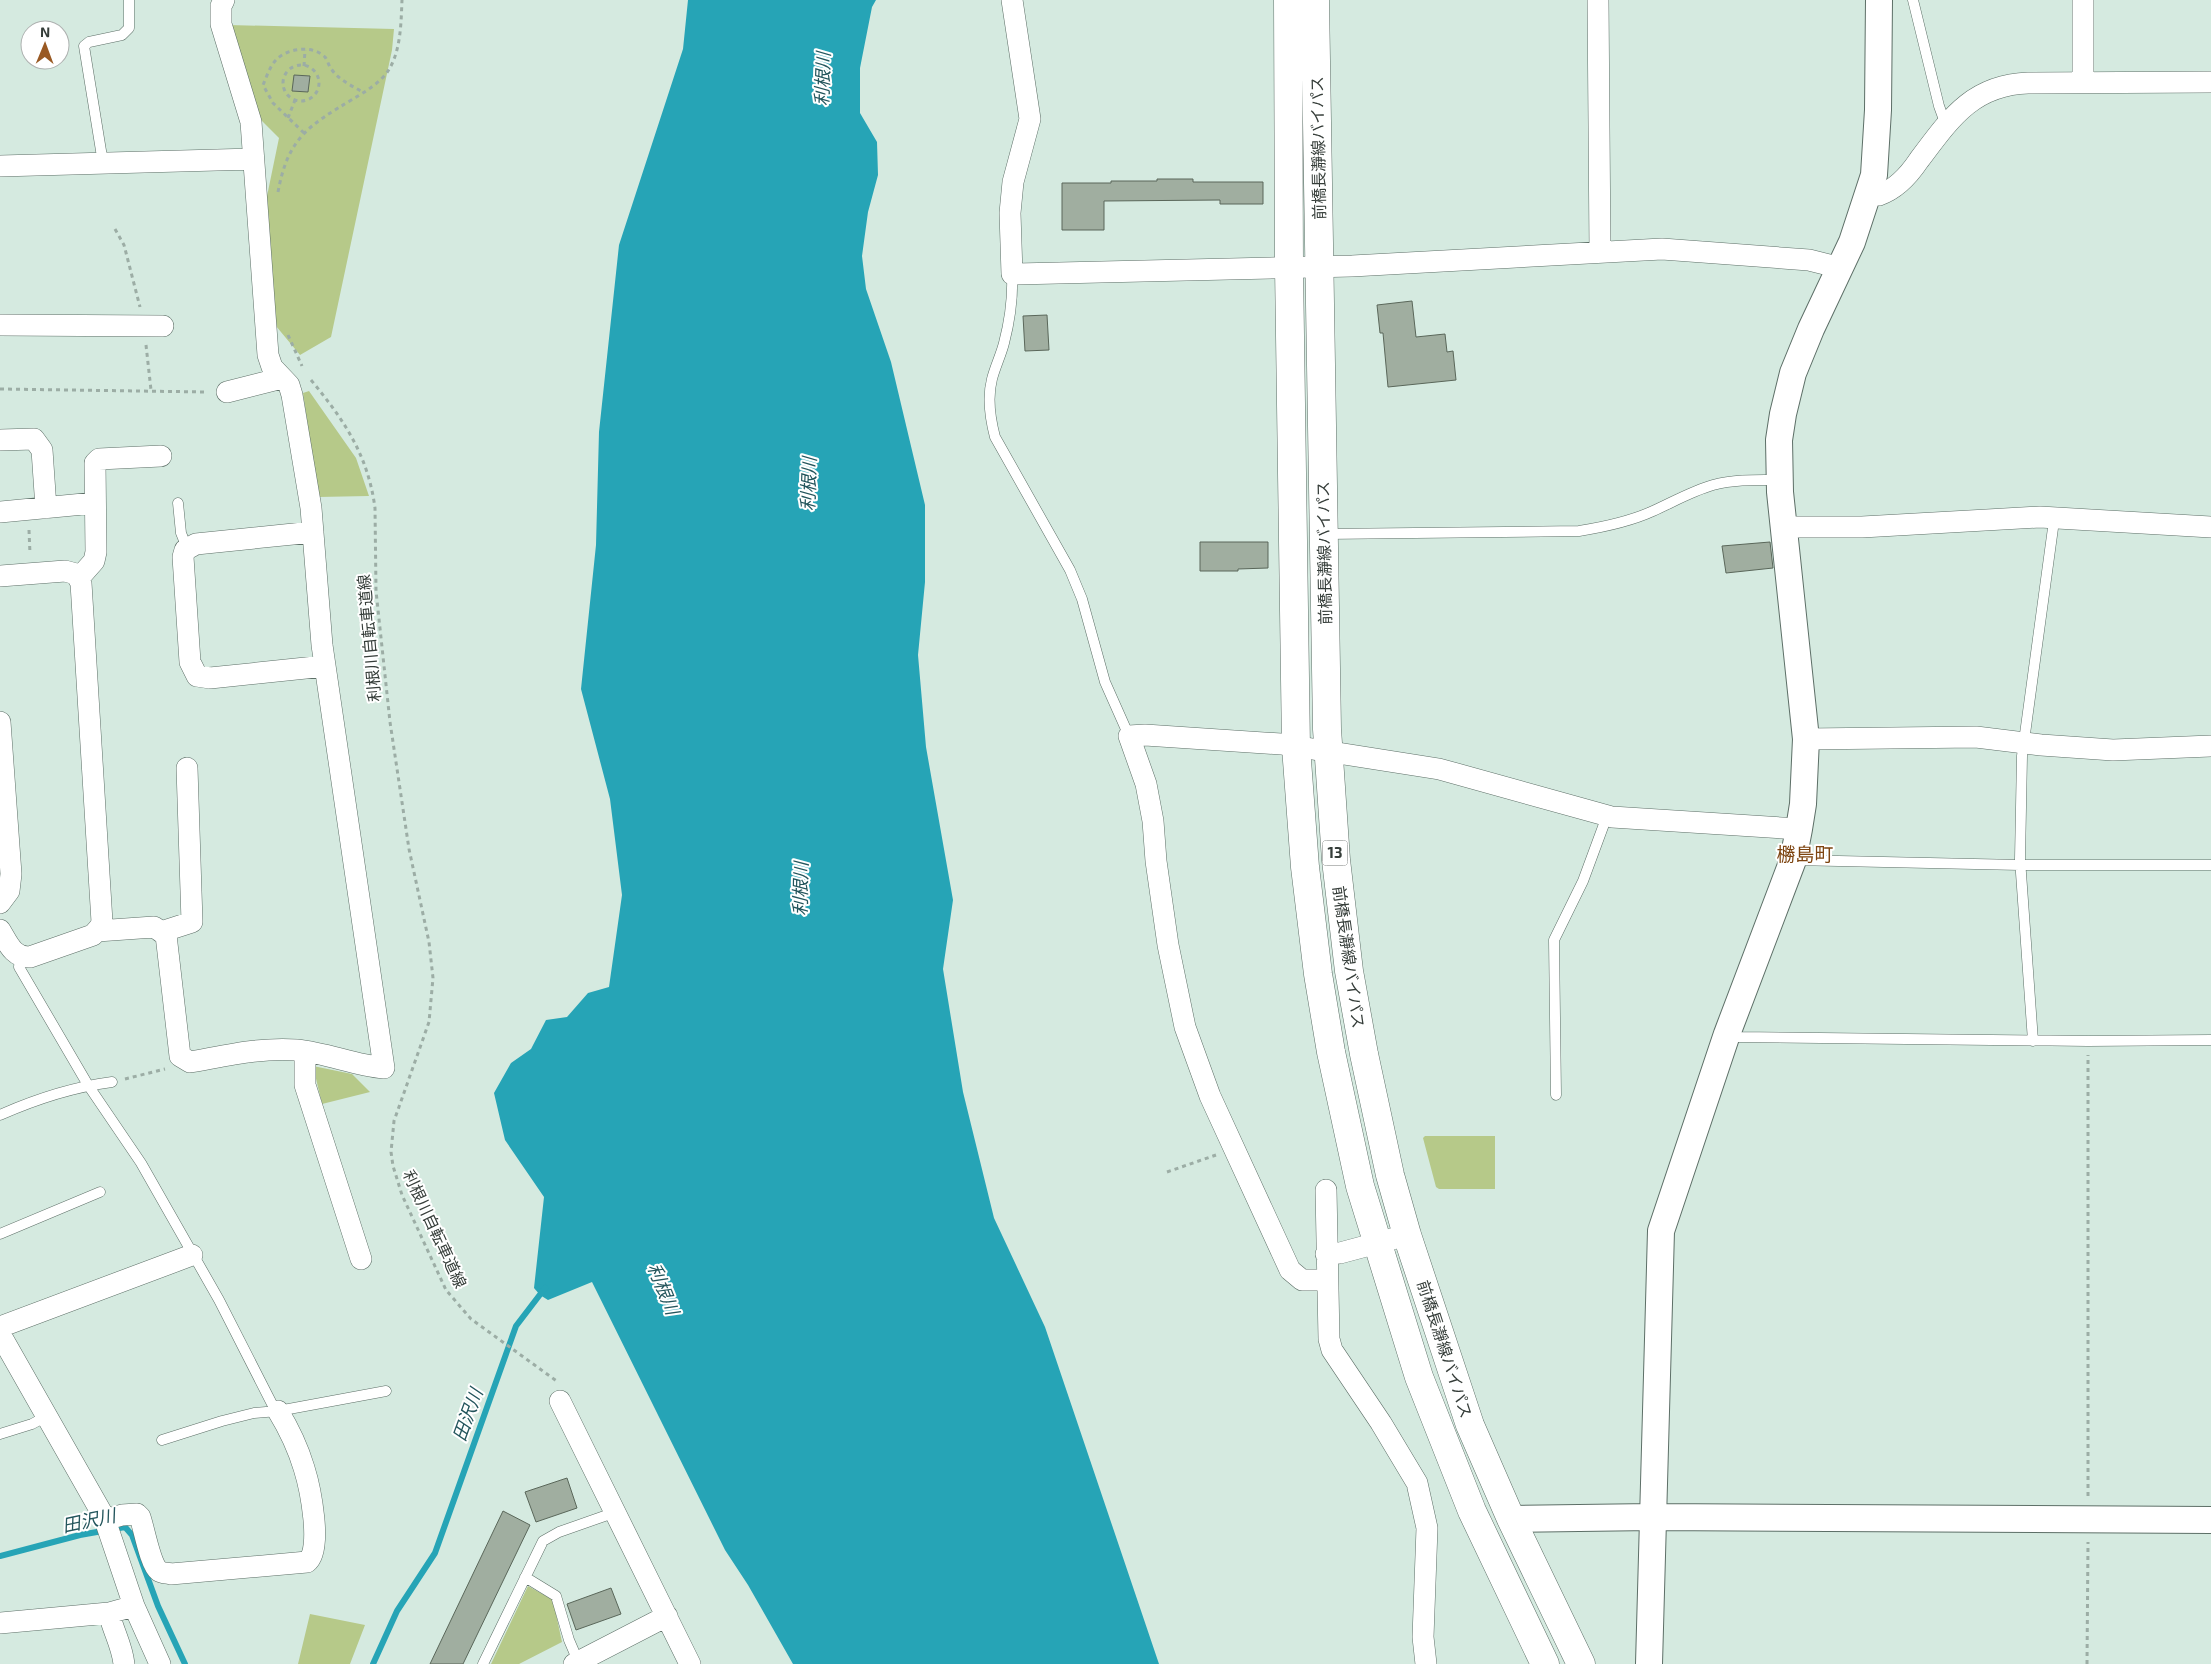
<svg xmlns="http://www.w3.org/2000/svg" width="2211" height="1664" font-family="'Exo 2','Noto Sans JP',sans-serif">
<rect width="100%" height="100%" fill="#d5eae0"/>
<path fill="#b6c989" d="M229 25 394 29 392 50 331 337 300 355 276 326 266 201 279 138 257 116Z
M309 391 356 458 369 496 318 497 303 393Z
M313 1066 352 1074 370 1092 322 1104Z
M1425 1136H1495V1189H1439L1436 1187 1423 1138Z
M528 1586 553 1600 562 1642 519 1664H491Z
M310 1614 365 1625 350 1664H298Z"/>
<path fill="#26a4b6" d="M688 0H876L872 7 860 68V113L877 142 878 175 868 212 862 256 866 289 891 362 925 505V582L918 655 926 747 953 900 943 969 963 1092 994 1218 1045 1327 1159 1664H793L748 1585 725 1550 592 1282 548 1300 540 1295 534 1288 544 1197 505 1140 494 1093 511 1063 531 1049 546 1020 567 1017 588 993 609 987 622 895 610 799 581 689 596 545 599 432 619 245 683 49Z"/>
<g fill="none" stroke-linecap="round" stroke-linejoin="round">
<path stroke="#26a4b6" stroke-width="6" d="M0 1556 80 1535 125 1527 132 1535 158 1606 185 1664
M373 1664 397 1611 435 1553 516 1326 545 1288"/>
</g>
<path fill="#a0aea0" stroke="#5a675a" d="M294 75 310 76 308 92 292 91Z
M1157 179H1193V182H1263V204H1220V200L1104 201V230H1062V183H1111V181H1157Z
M1412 301 1416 337 1445 334 1447 352 1453 351 1456 380 1388 387 1383 333H1380L1377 305Z
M1047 315 1049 350 1025 351 1023 316Z
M1200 542H1268V568L1238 569V571H1200Z
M1770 542 1773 568 1726 573 1722 546Z
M567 1478 577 1508 536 1522 525 1492Z
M503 1511 530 1525 463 1664H430Z
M611 1588 621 1614 576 1630 567 1604Z"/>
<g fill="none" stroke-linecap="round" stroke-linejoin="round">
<g stroke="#5d6f67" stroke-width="11">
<path id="service" d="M1913 0 1939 106 1943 117 1948 122
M103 163 84 46 89 42 122 35 129 28V0
M1012 274C1013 297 1010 320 1004 343 1001 355 995 367 992 379 987 398 990 418 995 437L1070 570 1082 599 1105 682 1129 736
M178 503 181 533 187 548
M1325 534 1579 531C1604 527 1629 522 1653 511 1673 502 1692 491 1713 485 1735 479 1757 480 1779 480
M1793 860 2020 865H2211
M20 956 19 967 88 1085 141 1163 219 1300 272 1404 278 1411
M1728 1034 1738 1037 2088 1041 2211 1040
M2033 1041 2020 859 2022 756 2053 528 2051 518
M1556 1095 1554 940 1583 881 1607 816
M0 1115C36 1099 73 1087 112 1082
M0 1234 100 1192
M0 1434 32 1424 47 1416
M162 1440 222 1421 254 1413 278 1411 386 1391
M525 1577 556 1596 569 1640 575 1654 584 1661
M483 1664 543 1541 559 1532 616 1512"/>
</g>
<g stroke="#5d6f67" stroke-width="22">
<path id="minor" d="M1012 0 1030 119 1013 182 1010 213 1012 274 1352 266 1662 249 1809 260 1841 268
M1598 0 1600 252
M2083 82V0
M0 166 253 159
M1870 192 1879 195C1897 189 1909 175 1919 160 1950 119 1972 85 2028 83L2211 82
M0 325 163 326
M227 392 282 378
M0 440 34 439 42 450 46 508
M0 512 94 503
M1783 527H1862L2040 517 2211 527
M313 532 196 544 185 550 183 557 190 662 197 676 210 678 325 666
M0 576 65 571 76 574 81 583 102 922 100 927 93 935 30 957C13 958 8 943 0 930
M79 578 94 561 96 552 95 463 99 459 161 456
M0 722 11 874 9 891 0 903
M1806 739 1976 737 2041 745 2113 750 2211 746
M97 931 154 927 166 935 180 1056 190 1062C225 1056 261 1047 297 1050 327 1053 354 1065 384 1068L322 645 311 508 292 395 289 385 272 367 268 355 251 122 221 24V6L224 0
M161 932 192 922 187 768
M305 1052V1085L361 1259
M1326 1190 1329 1339 1332 1350 1381 1423 1417 1483 1427 1528 1423 1637 1426 1664
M1326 1254 1340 1253 1407 1235
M1327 1280H1302L1290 1270 1210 1096 1185 1027 1168 945 1156 861 1153 821 1146 784 1129 736 1145 735 1281 744 1439 769 1612 817 1799 829
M0 1327 192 1255
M0 1334 104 1517 134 1606 160 1664
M560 1401 690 1664
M105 1520 122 1515 137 1514 140 1517C144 1528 150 1564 159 1571 162 1573 167 1573 171 1574L307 1562C323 1550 310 1487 304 1468 298 1448 289 1429 278 1411
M109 1613C113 1631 122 1645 124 1664
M0 1623 109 1613 134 1606
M574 1664 667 1616"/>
</g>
<g stroke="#5d6f67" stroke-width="28">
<path id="tertiary" d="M1511 1519 1652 1517 2211 1520
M1649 1664 1661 1231 1727 1034 1793 860 1799 829 1803 804 1806 739 1780 492 1779 440 1783 414 1793 373 1811 329 1852 242 1874 175 1878 110 1879 0"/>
</g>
<g stroke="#5d6f67" stroke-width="29">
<path id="primary" d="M1288 0 1289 267 1296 747 1305 867 1318 974 1331 1052 1360 1186 1419 1377 1472 1511 1545 1664
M1315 0 1327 729 1336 860 1349 971 1364 1054 1390 1175 1407 1235 1470 1425 1511 1519 1581 1664"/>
</g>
<path stroke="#9cada5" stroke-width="3" stroke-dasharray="4 4" stroke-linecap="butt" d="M283 83a18 18 0 1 1 36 0a18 18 0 1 1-36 0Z
M304 66 305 50
M288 118 295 100
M304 133 273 103 263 85C267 76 270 65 278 58 290 48 313 45 325 57 328 61 329 67 332 70 340 81 353 86 364 93
M278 192C288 138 308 126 353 99 365 92 381 82 388 71 401 51 401 23 402 0
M115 229 124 245 140 307
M288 335 302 366
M146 345 151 390
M311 380C344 420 368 455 375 508L376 591 390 722 409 849 429 942 433 978 429 1022 394 1121 391 1152 393 1166 402 1195 446 1290 471 1319 558 1382
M0 389 207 392
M29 530 30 554
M125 1079 165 1069
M1167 1172 1216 1155
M2088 1496V1055
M2087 1664 2088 1542"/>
<use href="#service" stroke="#fff" stroke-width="10"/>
<use href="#minor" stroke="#fff" stroke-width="21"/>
<use href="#tertiary" stroke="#fff" stroke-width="26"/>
<use href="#primary" stroke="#fff" stroke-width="28"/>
</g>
<g text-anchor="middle" stroke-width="4" stroke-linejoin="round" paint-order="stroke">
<rect fill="#fff" stroke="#727774" stroke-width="1" x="1322.5" y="840.5" width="25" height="25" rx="4"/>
<g font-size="15" font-weight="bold" fill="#353d39">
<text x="1335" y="858">13</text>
</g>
<g font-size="16" fill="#353d39" stroke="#fff">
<text transform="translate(1318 148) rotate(-91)" y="6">前橋長瀞線バイパス</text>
<text transform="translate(1324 553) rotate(-91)" y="6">前橋長瀞線バイパス</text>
<text transform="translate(369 638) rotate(-95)" y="6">利根川自転車道線</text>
<text transform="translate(1349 957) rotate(82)" y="6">前橋長瀞線バイパス</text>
<text transform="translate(435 1229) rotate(65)" y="6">利根川自転車道線</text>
<text transform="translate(1445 1349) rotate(72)" y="6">前橋長瀞線バイパス</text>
</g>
<g font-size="18" font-style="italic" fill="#23555c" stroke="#fff">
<text transform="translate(823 79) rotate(-88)" y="6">利根川</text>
<text transform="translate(809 484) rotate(-88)" y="6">利根川</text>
<text transform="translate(801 889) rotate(-89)" y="6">利根川</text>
<text transform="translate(663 1289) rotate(68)" y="6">利根川</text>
<text transform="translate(468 1415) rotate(-70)" y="6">田沢川</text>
<text transform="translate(89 1521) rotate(-12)" y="6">田沢川</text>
</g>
<g font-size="19" fill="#7d4410" stroke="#fff">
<text x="1805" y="861">橳島町</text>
</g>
</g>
<g transform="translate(45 45) rotate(1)"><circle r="24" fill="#ffffff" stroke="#aeb1b0"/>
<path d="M0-4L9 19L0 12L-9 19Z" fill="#995923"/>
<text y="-8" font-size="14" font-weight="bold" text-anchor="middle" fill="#353d39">N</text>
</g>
</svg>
